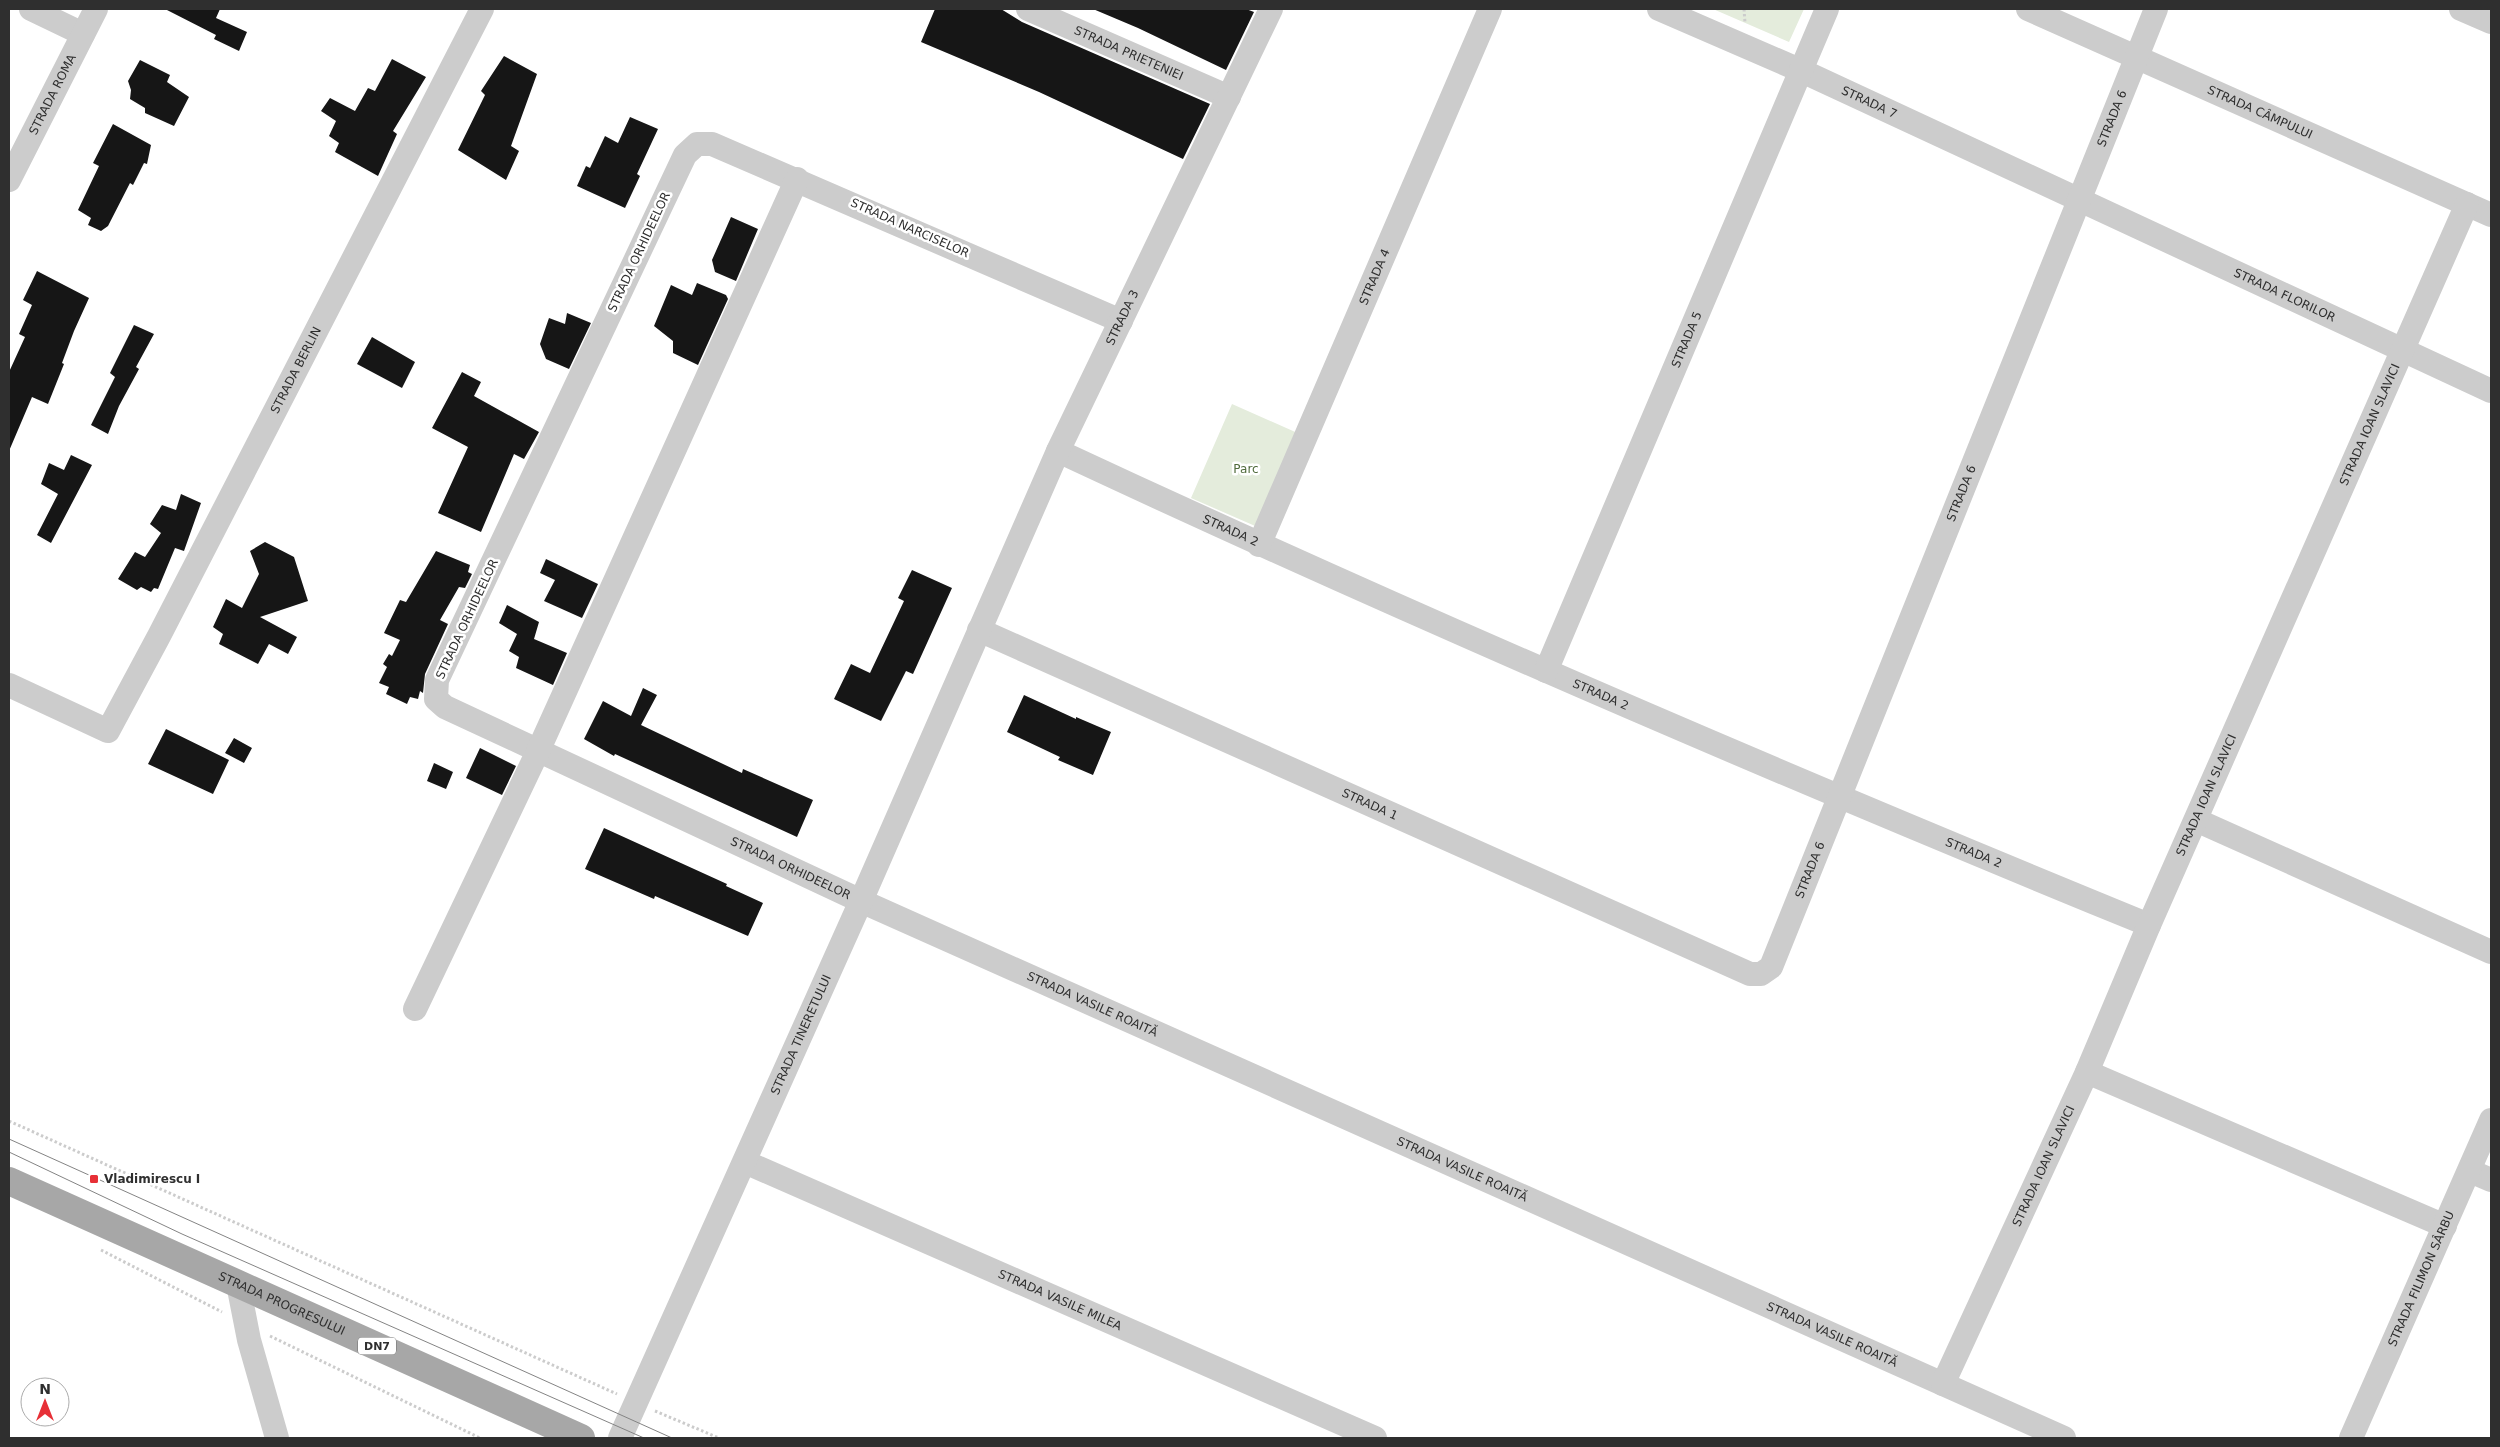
<svg xmlns="http://www.w3.org/2000/svg" width="2500" height="1447" font-family="'DejaVu Sans',sans-serif">
<rect width="100%" height="100%" fill="#fff"/>
<path fill="#e4ecdc" d="M1713 9H1804L1789 42Z
M1232 404 1302 435 1262 529 1191 498Z"/>
<path fill="#161616" d="M165 9H220L216 18 247 32 239 51 214 39 216 35Z
M935 9H1001L1022 22 1210 104 1183 159 1039 92 921 42Z
M1093 9H1246L1254 12 1226 70 1138 28Z
M504 56 537 74 511 146 519 151 506 180 458 150 485 95 481 91Z
M392 59 426 77 393 131 397 134 378 176 335 152 339 143 329 136 336 121 321 111 330 98 355 111 368 88 375 91Z
M140 60 170 75 167 82 189 97 174 126 145 113V108L130 99 131 90 128 81Z
M630 117 658 129 637 174 640 176 625 208 577 186 586 166 590 168 605 136 618 143Z
M113 124 151 145 147 164 144 163 133 185 130 183 108 226 101 231 88 225 91 218 78 210 99 166 93 163Z
M731 217 758 229 736 281 715 272 712 260Z
M37 271 89 298 74 331 62 363 64 364 48 404 32 397 9 451V372L25 337 19 334 32 305 23 300Z
M697 283 726 295 728 299 698 365 673 353V341L654 326 671 285 692 295Z
M567 313 591 323 569 369 546 359 540 344 549 318 565 324Z
M134 325 154 334 136 367 139 369 119 406 108 434 91 425 115 377 110 373Z
M372 337 415 362 402 388 357 364Z
M462 372 481 382 474 396 539 432 524 459 514 454 481 532 438 513 468 447 432 428Z
M71 455 92 465 51 543 37 535 58 494 41 484 49 463 64 470Z
M181 494 201 503 184 551 175 548 158 589 154 588 151 592 141 587 137 590 118 579 135 552 145 557 161 533 150 524 162 505 176 510Z
M265 542 294 557 308 601 260 617 297 637 288 654 269 644 258 664 219 644 223 634 213 627 226 599 242 608 259 574 250 551Z
M436 551 470 565 468 572 472 574 465 588 459 587 440 620 448 624 425 674 423 693 420 691 418 699 410 697 407 704 386 694 389 687 379 683 387 667 383 664 389 654 392 656 400 640 384 633 400 600 406 602Z
M546 559 598 584 582 618 544 601 555 580 540 573Z
M912 570 952 588 913 674 906 671 881 721 834 699 851 664 870 673 904 601 898 598Z
M507 605 539 622 534 639 567 653 553 685 516 668 519 657 509 651 517 634 499 623Z
M643 688 657 695 641 725 742 773 743 769 813 800 797 837 615 754 614 756 584 739 603 701 631 716Z
M1024 695 1076 719V717L1111 732 1093 775 1058 760 1060 757 1007 732Z
M166 729 229 760 213 794 148 764Z
M234 738 252 748 244 763 225 753Z
M480 748 516 766 502 795 466 778Z
M434 763 453 772 446 789 427 781Z
M604 828 727 884 726 886 763 903 748 936 655 896 654 899 585 869Z"/>
<g fill="none" stroke-linecap="round" stroke-linejoin="round">
<path stroke="#ccc" stroke-width="3" stroke-dasharray="2.5 2.5" stroke-linecap="butt" d="M1744 9 1745 23
M9 1121 617 1394
M101 1250 222 1312
M270 1336 480 1438
M655 1411 719 1438"/>
<g stroke="#ccc" stroke-width="24">
<path d="M31 9 83 34"/>
<path id="s1" d="M1028 9 1229 97"/>
<path id="s2" d="M1659 9 1802 71 2491 391"/>
<path id="s3" d="M2028 9 2491 215"/>
<path d="M2461 9 2491 22"/>
<path id="s4" d="M9 180 96 9"/>
<path id="s5" d="M1121 321 712 144H697L685 155 437 680 436 699 445 707 861 901 2064 1438"/>
<path id="s6" d="M1058 451C1418 619 1782 775 2149 925"/>
<path id="s7" d="M1259 545 1490 9"/>
<path id="s8" d="M979 630 1750 974H1761L1771 967 2156 9"/>
<path id="s9" d="M1546 671 1827 9"/>
<path id="s10" d="M9 685 108 731 159 636 482 9"/>
<path d="M2196 820 2491 952"/>
<path d="M415 1009 539 749 797 179"/>
<path d="M2087 1072 2445 1226"/>
<path id="s11" d="M745 1162 1375 1438"/>
<path d="M2470 1171 2491 1180"/>
<path d="M238 1284 249 1340 277 1438"/>
<path id="s12" d="M1943 1384 2087 1072 2149 925 2467 204"/>
<path id="s13" d="M620 1438 861 901 1058 451 1271 9"/>
<path id="s14" d="M2351 1438 2491 1120"/>
</g>
<path stroke="#a7a7a7" stroke-width="28" id="s15" d="M9 1181 581 1438"/>
<path stroke="#848484" stroke-width="1" d="M9 1139 672 1438
M9 1152 182 1234 644 1438"/>
</g>
<rect fill="#e73037" stroke="#fff" stroke-width="2" x="89" y="1174" width="10" height="10" rx="2.5"/>
<g text-anchor="middle" stroke-width="5" stroke-linejoin="round" paint-order="stroke">
<rect fill="#fff" stroke="#6d6d6d" stroke-width="1" x="358" y="1337.5" width="38" height="17" rx="4"/>
<g font-size="11" font-weight="bold" fill="#2f2f2f">
<text x="377" y="1350">DN7</text>
</g>
<g font-size="12" fill="#2f2f2f" stroke="#fff">
<text dy="4" stroke="none"><textPath href="#s1" startOffset="110">STRADA PRIETENIEI</textPath></text>
<text dy="4" stroke="none"><textPath href="#s4" startOffset="96">STRADA ROMA</textPath></text>
<text dy="4" stroke="none"><textPath href="#s2" startOffset="230">STRADA 7</textPath></text>
<text dy="4" stroke="none"><textPath href="#s3" startOffset="254">STRADA CÂMPULUI</textPath></text>
<text dy="4" stroke="none"><textPath href="#s8" startOffset="1782">STRADA 6</textPath></text>
<text transform="translate(910 228) rotate(24)" y="4">STRADA NARCISELOR</text>
<text transform="translate(639 252) rotate(-65)" y="4">STRADA ORHIDEELOR</text>
<text dy="4" stroke="none"><textPath href="#s7" startOffset="292">STRADA 4</textPath></text>
<text dy="4" stroke="none"><textPath href="#s2" startOffset="688">STRADA FLORILOR</textPath></text>
<text dy="4" stroke="none"><textPath href="#s13" startOffset="1228">STRADA 3</textPath></text>
<text dy="4" stroke="none"><textPath href="#s9" startOffset="360">STRADA 5</textPath></text>
<text dy="4" stroke="none"><textPath href="#s10" startOffset="516">STRADA BERLIN</textPath></text>
<text dy="4" stroke="none"><textPath href="#s12" startOffset="1050">STRADA IOAN SLAVICI</textPath></text>
<text dy="4" stroke="none"><textPath href="#s8" startOffset="1378">STRADA 6</textPath></text>
<text dy="4" stroke="none"><textPath href="#s6" startOffset="190">STRADA 2</textPath></text>
<text transform="translate(467 619) rotate(-65)" y="4">STRADA ORHIDEELOR</text>
<text dy="4" stroke="none"><textPath href="#s6" startOffset="595">STRADA 2</textPath></text>
<text dy="4" stroke="none"><textPath href="#s12" startOffset="645">STRADA IOAN SLAVICI</textPath></text>
<text dy="4" stroke="none"><textPath href="#s8" startOffset="428">STRADA 1</textPath></text>
<text dy="4" stroke="none"><textPath href="#s6" startOffset="1000">STRADA 2</textPath></text>
<text dy="4" stroke="none"><textPath href="#s5" startOffset="1470">STRADA ORHIDEELOR</textPath></text>
<text dy="4" stroke="none"><textPath href="#s8" startOffset="972">STRADA 6</textPath></text>
<text dy="4" stroke="none"><textPath href="#s5" startOffset="1801">STRADA VASILE ROAITĂ</textPath></text>
<text dy="4" stroke="none"><textPath href="#s13" startOffset="442">STRADA TINERETULUI</textPath></text>
<text dy="4" stroke="none"><textPath href="#s12" startOffset="240">STRADA IOAN SLAVICI</textPath></text>
<text dy="4" stroke="none"><textPath href="#s5" startOffset="2206">STRADA VASILE ROAITĂ</textPath></text>
<text dy="4" stroke="none"><textPath href="#s14" startOffset="174">STRADA FILIMON SÂRBU</textPath></text>
<text dy="4" stroke="none"><textPath href="#s11" startOffset="344">STRADA VASILE MILEA</textPath></text>
<text dy="4" stroke="none"><textPath href="#s15" startOffset="299">STRADA PROGRESULUI</textPath></text>
<text dy="4" stroke="none"><textPath href="#s5" startOffset="2611">STRADA VASILE ROAITĂ</textPath></text>
</g>
<g font-size="12" fill="#506b3c" stroke="#fff">
<text x="1246" y="473">Parc</text>
</g>
<g font-size="12" font-weight="bold" fill="#2f2f2f" stroke="#fff" text-anchor="start">
<text x="104" y="1183">Vladimirescu I</text>
</g>
</g>
<rect width="2500" height="1447" fill="none" stroke="#2f2f2f" stroke-width="20"/>
<g transform="translate(45 1402)"><circle r="24" fill="#ffffff" stroke="#acacac"/>
<path d="M0-4L9 19L0 12L-9 19Z" fill="#e73037"/>
<text y="-8" font-size="14" font-weight="bold" text-anchor="middle" fill="#2f2f2f">N</text>
</g>
</svg>
